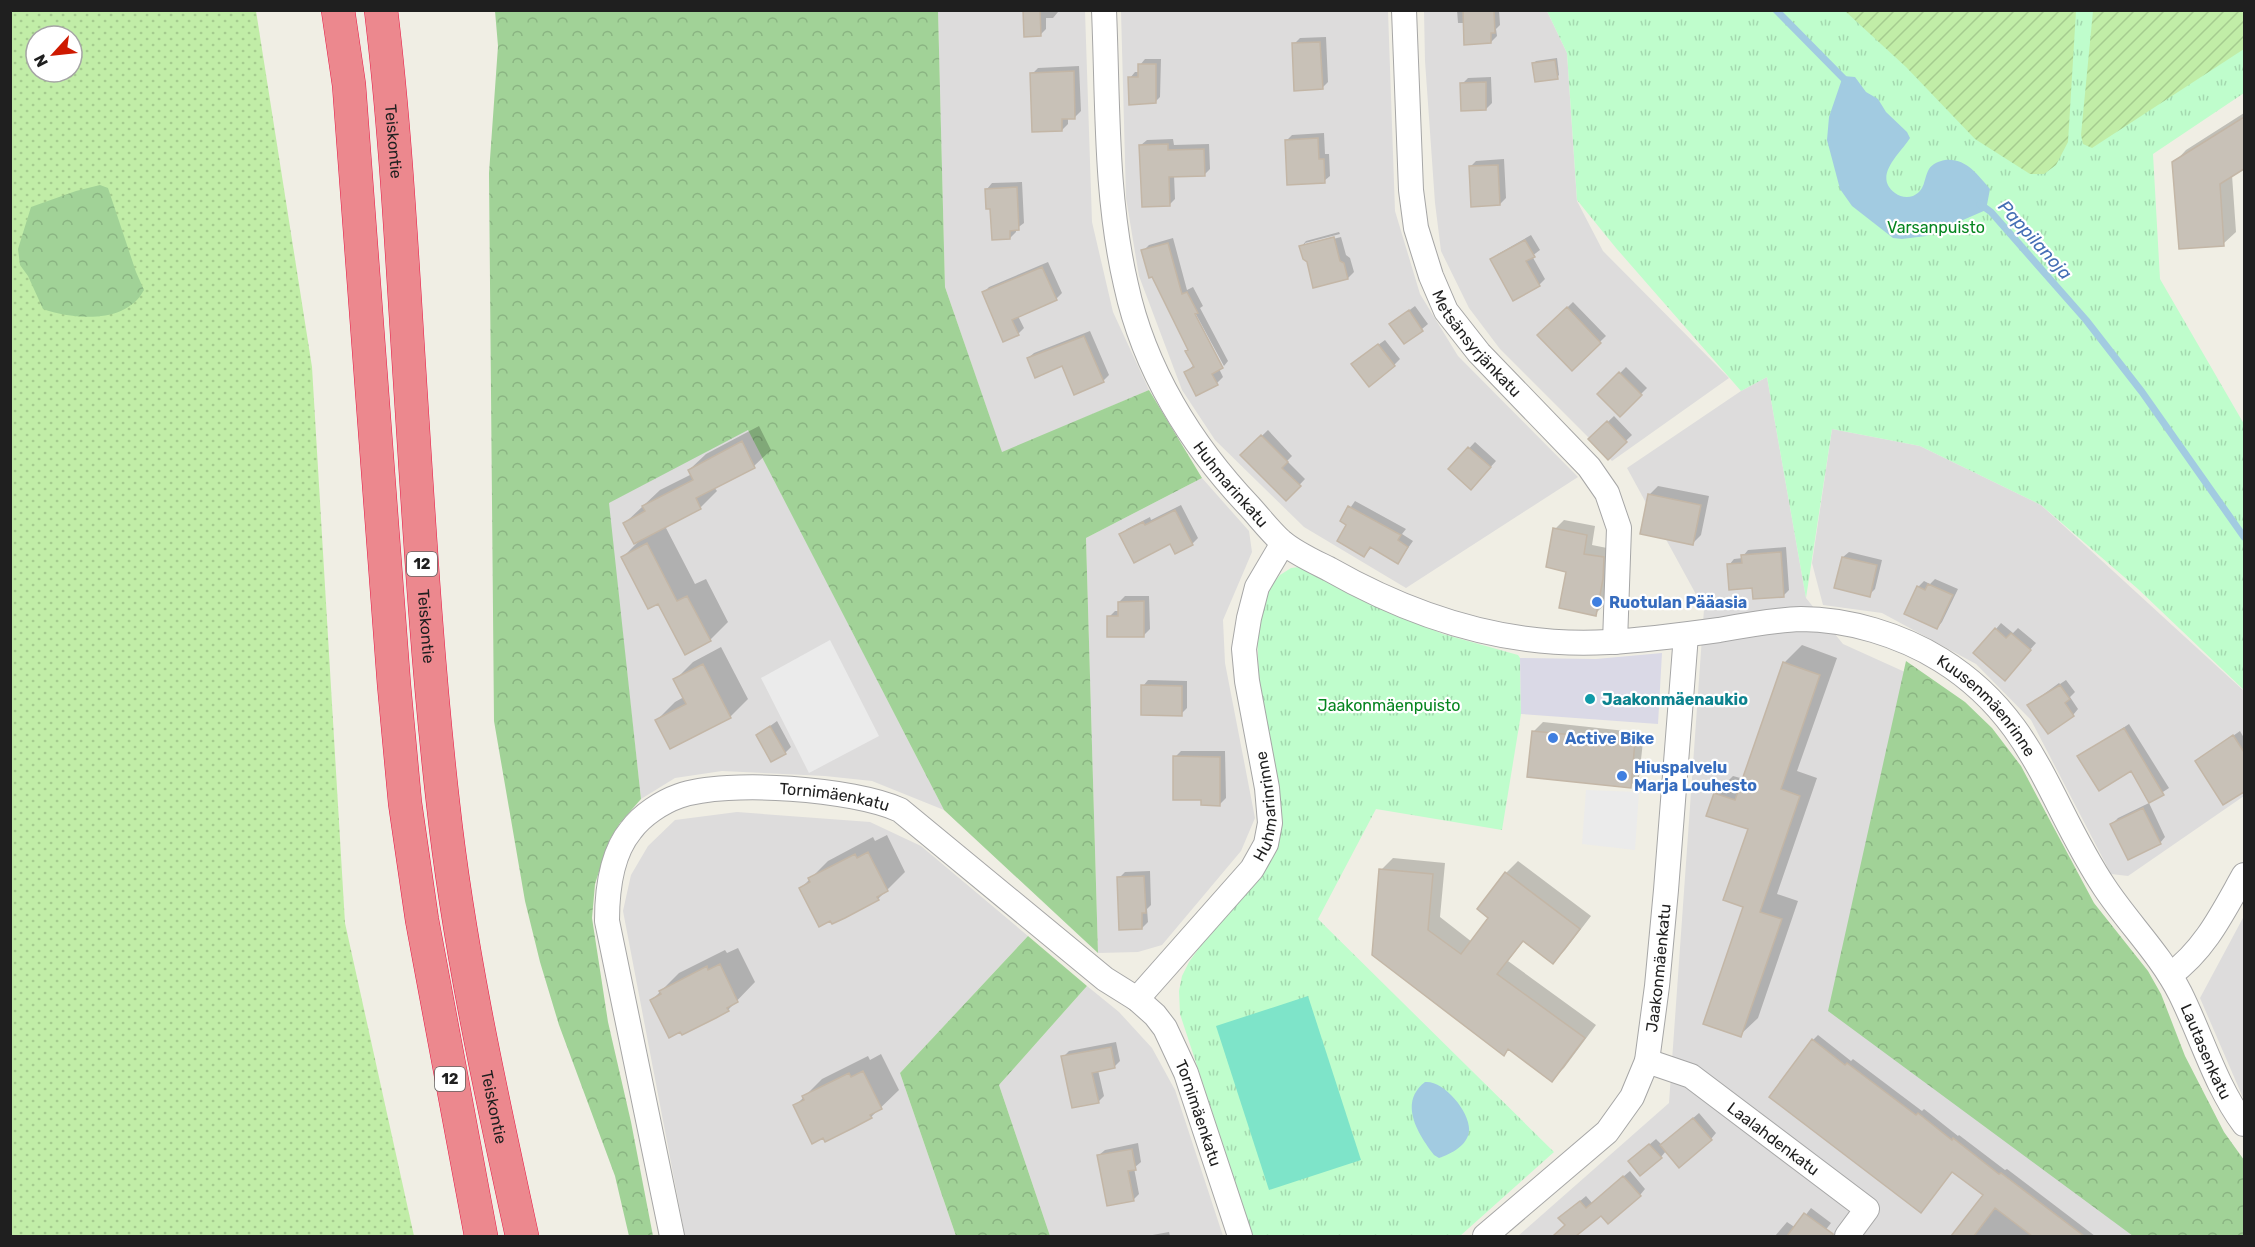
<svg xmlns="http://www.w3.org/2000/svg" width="2255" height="1247" font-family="Rubik,sans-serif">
<defs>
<pattern id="grass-dots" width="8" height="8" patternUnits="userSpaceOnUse" patternTransform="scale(1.5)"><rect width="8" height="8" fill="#c1eda7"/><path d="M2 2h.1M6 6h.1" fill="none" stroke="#a5cb8f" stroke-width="1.8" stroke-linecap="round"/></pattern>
<pattern id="forest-crowns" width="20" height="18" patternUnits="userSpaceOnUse" patternTransform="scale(1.5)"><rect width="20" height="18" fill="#a1d297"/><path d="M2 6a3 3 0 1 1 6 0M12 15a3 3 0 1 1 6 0" fill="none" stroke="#8ab482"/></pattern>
<pattern id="park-tufts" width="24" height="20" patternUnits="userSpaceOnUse" patternTransform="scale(1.5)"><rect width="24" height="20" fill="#bffdcc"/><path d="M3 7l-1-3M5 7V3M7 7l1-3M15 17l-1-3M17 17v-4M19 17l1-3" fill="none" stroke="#a4d8af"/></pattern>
<pattern id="garden-furrows" width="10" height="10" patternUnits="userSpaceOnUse" patternTransform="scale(1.5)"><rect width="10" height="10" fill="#c1eda7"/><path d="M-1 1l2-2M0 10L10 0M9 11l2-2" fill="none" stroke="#a5cb8f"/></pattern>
</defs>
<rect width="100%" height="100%" fill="#f0eee4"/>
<path fill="#dddcdc" d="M938 11H1085L1092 222 1113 312 1149 390 1002 453 945 287Z
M1121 11H1388L1395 211 1420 294 1458 356 1578 477 1406 588 1304 527 1215 440 1182 390 1139 276 1126 198Z
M1424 11H1547L1567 53 1577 201 1603 251 1729 378 1612 461 1500 349 1469 308 1441 251 1435 203 1425 61Z
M1767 377 1806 598 1843 644 1927 682 2244 1236H1518L1669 1103 1704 609 1627 468 1741 391Z
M748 429 944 810 872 781 825 776 722 771 675 778 641 799 608 503Z
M1832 429 1920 446 2041 505 2244 691V796L2128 876 2111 874 2031 720 1976 664 1882 613 1823 605 1812 563Z
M1202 478 1249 531 1252 552 1223 620 1225 663 1255 818 1241 851 1162 945 1138 952 1098 953 1086 538Z
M737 812 870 822 921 846 1028 936 900 1073 956 1236H685L623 911 631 875 648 846 675 820Z
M2244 916V1100L2200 998Z
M1087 986 1119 1012 1152 1048 1175 1090 1223 1236H1050L999 1085Z"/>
<path fill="url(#grass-dots)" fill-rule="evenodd" d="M10 11H256L312 367 345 923 414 1236H11ZM36 36H72V72H36Z"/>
<path fill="url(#forest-crowns)" d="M938 10 945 287 1002 452 1149 390 1202 478 1086 538 1098 953 944 810 748 430 609 503 641 799 620 823 609 841 595 884 592 918 608 1022 631 1122 653 1236H629L615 1176 559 1025 540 962 525 901 494 721 489 173 498 46 495 11Z
M100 185 108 188 136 272 144 290C126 324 75 320 43 309L28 276 20 265 18 249 31 207 76 191Z
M1906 661 1965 702 1992 728 2021 766 2094 903 2148 971 2161 994 2185 1056 2224 1132 2244 1160V1236H2133L1828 1011Z
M1028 936 1087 986 999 1085 1050 1236H956L900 1073Z"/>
<path fill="url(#park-tufts)" d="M1547 11H2244V93L2153 154 2160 279 2244 424V690L2138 589 2041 505 1920 446 1832 429 1806 598 1767 377 1741 391 1616 248 1577 200 1567 53Z
M1299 567 1396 614 1443 634 1518 655 1520 658 1521 714 1502 830 1376 809 1318 919 1554 1152 1460 1236H1253L1180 1014 1179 991 1182 976 1189 962 1204 941 1258 880 1276 773 1259 677 1257 634 1270 586 1280 575 1291 568Z"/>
<path fill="url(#garden-furrows)" d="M1845 11H2076L2068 142 2056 165 2044 174H2030L1975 139 1906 67Z
M2093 11H2244V49L2092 148 2083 144 2081 135Z"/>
<path fill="#7ee4c9" d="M1308 996 1361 1160 1269 1190 1216 1026Z"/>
<path fill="#ebebeb" d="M830 640 879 736 809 773 761 678Z
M1586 790 1639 792 1635 850 1582 844Z"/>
<path fill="#dad9e6" d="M1662 653 1658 724 1521 714 1520 658 1596 659Z"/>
<path fill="#a2cbe1" d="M1843 76 1855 77 1866 92 1878 99 1886 112 1907 132 1910 138C1901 153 1872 176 1895 193 1900 197 1907 198 1913 196 1926 190 1923 180 1929 169 1932 164 1939 161 1945 160 1966 158 1977 174 1990 189L1986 210 1926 236 1902 239 1893 238 1852 206 1840 189 1827 140 1829 117Z
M1425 1082C1444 1080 1471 1113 1469 1131 1468 1145 1451 1154 1439 1158L1434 1155C1418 1134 1398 1103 1425 1082Z"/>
<path fill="#0003" d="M1025 10H1058V12L1053 18H1046V29L1040 35Z
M1457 10H1499L1500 25 1496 29 1497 36 1491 42 1465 23H1458Z
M1326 37 1328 82 1322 88 1294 44 1300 38Z
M1557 58 1559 75 1557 77 1534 63 1536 61Z
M1145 59H1161L1160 97 1155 102 1130 78 1135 72H1140V65Z
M1079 66 1081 111 1075 117 1068 118V124L1062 130 1032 74 1038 68Z
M1491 77 1492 103 1486 109 1462 84 1468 78Z
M2244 113V167L2232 175 2236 232 2223 244 2174 163 2186 150Z
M1324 133 1325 154H1329L1330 176 1324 181 1286 141 1292 135Z
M1173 139 1174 145 1209 144 1210 169 1204 175H1174L1175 199 1169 205 1141 145 1147 140Z
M1504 159 1506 198 1500 204 1470 167 1476 161Z
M1022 182 1024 223 1016 229V232L1010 238 992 207 987 189 992 183Z
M1339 232 1340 234 1305 243V246L1341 237 1346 255 1350 258 1354 272 1348 278 1308 261 1301 247 1306 241Z
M1531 235 1540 250 1532 256 1545 279 1539 285 1492 259 1498 254Z
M1173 238 1187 290 1193 287 1203 306 1200 308 1228 361 1224 366 1192 307 1190 308 1223 377 1217 383 1197 394 1186 372 1194 365 1189 349 1143 251 1149 245Z
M1048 262 1062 293 1056 299 1018 316 1024 328 1018 334 984 292 989 287Z
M1573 302 1606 336 1572 369 1539 335Z
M1415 306 1428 324 1422 329 1391 324Z
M1090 331 1109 375 1103 381 1062 364 1028 358 1034 353Z
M1385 340 1400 359 1394 365 1359 359Z
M1626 367 1647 388 1620 415 1600 394Z
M1614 416 1632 435 1608 458 1590 439Z
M759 426 771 450 754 466 714 487 717 491 700 508 665 526 695 584 706 579 728 622 710 640 659 602 623 557 641 539 625 523 660 490 692 474 689 470 706 454Z
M1268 430 1292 456 1287 461 1305 479 1286 499 1242 455Z
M1475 442 1496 461 1477 482 1450 469Z
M1658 486 1709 496 1701 535 1692 544 1649 495Z
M1355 501 1406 529 1402 534 1413 541 1398 562 1372 547 1364 556 1348 524 1342 520Z
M1181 505 1198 538 1192 544 1121 535 1127 529 1150 517 1151 520Z
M1564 520 1595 526 1592 545 1612 549 1604 605 1595 614 1568 570 1555 529Z
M1786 547 1789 590 1783 596 1754 587 1729 565 1734 559 1743 558V556L1748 550Z
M1849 552 1882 560 1875 589 1869 595 1843 557Z
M1935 579 1958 589 1942 622 1937 628 1918 587 1924 581 1930 584Z
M1125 596H1149L1150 629 1144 635 1109 617 1115 611H1120L1119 602Z
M2001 623 2013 633 2018 628 2036 643 2010 673 1996 629Z
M1802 645 1837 658 1797 771 1817 778 1777 894 1798 901 1758 1018 1740 1035 1750 828 1715 794 1733 776 1744 779 1784 663Z
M721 647 748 699 730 717 657 720 675 702 684 697 675 680 693 662Z
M1148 680 1187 681V708L1181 714 1143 686Z
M2066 680 2075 692 2070 697 2078 709 2073 715 2029 705 2059 683 2060 684Z
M777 721 791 747 785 753 758 735Z
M1543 722 1644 733 1639 777 1630 786 1534 731Z
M2129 724 2169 788 2149 801 2131 769 2079 757Z
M2240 731 2244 738V790L2224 803 2197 761Z
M1181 751H1225L1226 798 1220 804 1202 799 1175 757Z
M2149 803 2165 837 2160 843 2112 824 2118 818Z
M887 835 905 872 878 899 801 888 828 861 873 837 875 841Z
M1393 858 1445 863 1440 917 1472 942 1491 918 1506 873 1518 861 1591 916 1565 950 1553 962 1524 940 1508 961 1596 1025 1564 1068 1551 1080 1509 1048 1381 870Z
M1150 871 1151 905 1147 909 1148 922 1142 928 1119 878 1125 872Z
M738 948 755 982 728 1010 652 1000 679 973 725 950 727 953Z
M1818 1035 1851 1061 1853 1059 1922 1111 1924 1109 1958 1136 1959 1135 2005 1170 2007 1169 2095 1236H1958L1955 1234 1985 1195 1813 1040Z
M1116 1042 1120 1061 1114 1067 1098 1070 1104 1096 1098 1102 1063 1057 1069 1051Z
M881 1054 899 1090 871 1117 795 1106 822 1079 868 1056 870 1060Z
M1699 1113 1716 1133 1711 1139 1666 1151 1661 1157 1636 1156 1656 1139 1662 1145Z
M1138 1143 1141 1162 1134 1168 1139 1194 1133 1200 1099 1155 1105 1150Z
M1630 1171 1645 1189 1640 1195 1601 1214 1574 1236H1556L1566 1225V1213L1586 1196 1592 1203Z
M1811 1208 1831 1223 1821 1236 1807 1235 1806 1236H1775L1787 1222 1796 1228Z
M1169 1232 1170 1236H1147Z"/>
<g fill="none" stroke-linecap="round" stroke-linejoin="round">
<path stroke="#a2cbe1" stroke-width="7" d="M1776 10 1848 83
M1980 204 1991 212 2086 320 2142 392 2244 537"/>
</g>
<path fill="#c8c1b7" stroke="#c3b6a6" stroke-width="1.5" d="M1023 10H1040L1041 36 1024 37Z
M1463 10H1494L1495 33H1491V43L1464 45Z
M1320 42 1323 89 1294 91 1292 43Z
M1555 60 1558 79 1535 82 1532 63Z
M1138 64H1156V103L1129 105 1128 77H1138Z
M1074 71 1075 119H1062V131L1032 132 1030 73Z
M1486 82V110L1461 111 1460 83Z
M2244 117V169L2220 184 2224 246 2179 249 2172 162Z
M1318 138 1319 159H1324L1325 183 1287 185 1285 140Z
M1168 144V150L1204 149 1205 176 1169 177 1170 206 1142 207 1139 145Z
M1498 165 1500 205 1471 207 1469 166Z
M1017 187 1019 230 1010 231V239L992 240 990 209H986L985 189Z
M1334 237 1340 261 1344 263 1348 279 1313 288 1307 262 1303 259 1299 246Z
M1525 240 1535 257 1526 261 1540 286 1513 301 1490 259Z
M1168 243 1182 294 1187 292 1198 313 1195 314 1223 368 1212 374 1218 385 1196 396 1184 372 1194 367 1185 351 1188 350 1152 277 1149 278 1141 250Z
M1042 267 1057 300 1012 320 1019 335 1003 342 982 292Z
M1567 307 1601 343 1572 371 1537 335Z
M1409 310 1423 331 1404 344 1389 324Z
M1084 336 1104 382 1074 395 1062 366 1035 378 1027 358Z
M1378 344 1395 366 1369 387 1351 364Z
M1619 372 1642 395 1620 417 1597 394Z
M1607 421 1627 442 1608 460 1588 439Z
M1261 435 1288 462 1282 468 1301 486 1286 501 1240 455Z
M742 441 755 468 696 498 701 509 634 544 623 523 645 511 642 506 693 480 688 470Z
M1468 447 1491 467 1471 490 1448 469Z
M1648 494 1701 505 1693 545 1640 534Z
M1348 506 1401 535 1398 540 1408 547 1398 564 1370 547 1364 557 1337 541 1346 525 1340 521Z
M1175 510 1193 545 1175 554 1170 544 1134 563 1119 534 1143 522 1145 525Z
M1553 528 1587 535 1584 554 1604 557 1603 579 1596 616 1559 608 1566 572 1546 567Z
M647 543 677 601 687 596 711 641 685 655 658 604 648 609 621 557Z
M1781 552 1784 597 1753 599 1752 588 1729 590 1727 564 1742 563 1741 555Z
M1842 557 1877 565 1870 597 1834 588Z
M1928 584 1953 595 1937 629 1904 614 1917 586 1925 590Z
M1144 601V637H1107V616H1118V602Z
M1995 628 2006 638 2011 633 2031 650 2005 681 1973 653Z
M1783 662 1820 675 1781 789 1800 796 1760 912 1782 919 1741 1037 1703 1024 1743 907 1723 900 1748 829 1706 816 1714 793 1735 800Z
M703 664 731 718 670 749 655 720 686 704 673 679Z
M1141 685 1182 686V716L1141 715Z
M2060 685 2070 699 2065 703 2074 716 2048 734 2027 705Z
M770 726 786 754 771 762 756 735Z
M2124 728 2164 795 2149 803 2131 771 2099 791 2077 756Z
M1532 731 1635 741 1631 788 1527 777Z
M2233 735 2244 752V792L2223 805 2195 761Z
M1173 756 1220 757V806L1201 805V800H1173Z
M2143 808 2161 844 2128 860 2110 824Z
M868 852 888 891 877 897 879 900 845 918 832 924 830 921 819 927 799 888 810 882 808 878 855 854 857 858Z
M1379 869 1433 874 1428 930 1461 954 1488 918 1477 909 1505 872 1580 929 1553 964 1523 941 1497 974 1585 1038 1552 1082 1508 1049 1504 1056 1372 955Z
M1144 876 1146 913H1142V929L1119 930 1117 877Z
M720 964 738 1002 727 1008 729 1011 716 1018 682 1035 680 1032 669 1038 650 1000 661 994 659 991 707 966 708 970Z
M1812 1039 1845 1065 1847 1063 1916 1115 1918 1113 1952 1140 1953 1138 1999 1174 2001 1173 2084 1236H2032L1995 1208 1974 1236H1951L1983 1195 1952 1172 1921 1213 1769 1097Z
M1111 1047 1115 1068 1092 1073 1099 1103 1072 1108 1061 1056Z
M863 1071 882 1109 870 1115 872 1118 853 1128 825 1142 823 1138 812 1144 793 1105 804 1100 802 1096 849 1073 851 1077Z
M1693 1118 1712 1140 1679 1168 1660 1145Z
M1649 1144 1662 1158 1640 1176 1628 1161Z
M1132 1149 1136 1170 1128 1171 1134 1201 1107 1206 1097 1155Z
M1623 1176 1641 1196 1608 1224 1601 1216 1576 1236H1555L1554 1235 1565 1225 1558 1218 1580 1201 1586 1208Z
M1804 1213 1833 1234V1236H1787Z"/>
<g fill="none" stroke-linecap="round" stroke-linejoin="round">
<g stroke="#a6a6a6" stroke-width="26">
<g id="street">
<path id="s1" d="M1104 10C1108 102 1105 195 1126 285 1144 369 1191 445 1250 507 1260 518 1270 531 1281 541 1295 553 1313 561 1329 569 1415 618 1509 648 1609 642 1646 640 1683 635 1719 630 1746 625 1774 620 1801 619 1848 619 1901 635 1941 660 2036 719 2048 803 2105 888 2129 924 2160 954 2180 993 2202 1037 2215 1085 2244 1124"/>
<path id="s2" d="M1404 10 1411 190 1416 228 1431 276 1446 311 1479 353 1589 467 1607 493 1619 528 1615 642"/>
<path d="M2170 975C2205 950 2223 912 2244 875"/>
<path id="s3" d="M1137 999 1252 869 1266 844 1270 823 1267 788 1247 681 1244 649 1249 618 1257 587 1283 543"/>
<path id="s4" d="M1647 1061 1691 1076 1867 1209 1847 1236"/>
<path id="s5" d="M672 1236 607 921C607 890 611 854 631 830 642 815 662 802 679 796 728 779 854 789 900 810L1105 979 1137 999 1155 1015 1165 1028 1186 1073 1240 1236"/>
<path id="s6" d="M1485 1236 1607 1132 1632 1097 1647 1061 1657 986 1666 890 1686 635"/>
</g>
</g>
<g stroke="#e61a47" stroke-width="34">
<g id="highway">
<path d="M338 10 349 85 394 685 405 803 422 920 481 1236"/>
<path id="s7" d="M381 10C396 134 402 258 410 382 419 522 427 663 443 803 459 949 491 1093 522 1236"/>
</g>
</g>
<use href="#street" stroke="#fff" stroke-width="24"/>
<use href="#highway" stroke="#ec888e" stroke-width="33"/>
</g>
<g fill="#3f7fe0" stroke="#fff" stroke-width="2">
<circle cx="1597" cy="602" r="6"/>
<circle cx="1553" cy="738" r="6"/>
<circle cx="1622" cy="776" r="6"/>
</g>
<circle fill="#0f9aa8" stroke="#fff" stroke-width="2" cx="1590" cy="699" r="6"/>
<g text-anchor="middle" stroke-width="4.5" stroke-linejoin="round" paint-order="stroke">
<g fill="#fff" stroke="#626262" stroke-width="1.5">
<rect x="407" y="552" width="30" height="24" rx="4.5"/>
<rect x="435" y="1067" width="30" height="24" rx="4.5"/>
</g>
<g font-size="15" font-weight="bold" fill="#1f1f1f">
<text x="422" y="569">12</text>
<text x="450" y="1084">12</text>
</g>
<g font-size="16" fill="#1f1f1f" stroke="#fff">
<text dy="6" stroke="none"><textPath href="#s7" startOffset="132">Teiskontie</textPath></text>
<text dy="6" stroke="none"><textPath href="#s2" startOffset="351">Metsänsyrjänkatu</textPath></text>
<text dy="6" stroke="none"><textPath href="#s1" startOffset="504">Huhmarinkatu</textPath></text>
<text dy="6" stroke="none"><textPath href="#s7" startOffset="618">Teiskontie</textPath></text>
<text dy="6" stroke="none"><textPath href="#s1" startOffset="1335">Kuusenmäenrinne</textPath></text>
<text dy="6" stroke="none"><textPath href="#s5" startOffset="634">Tornimäenkatu</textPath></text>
<text dy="6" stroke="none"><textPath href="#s3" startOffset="240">Huhmarinrinne</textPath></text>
<text dy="6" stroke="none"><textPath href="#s6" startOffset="336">Jaakonmäenkatu</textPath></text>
<text dy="6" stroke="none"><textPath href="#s1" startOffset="1748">Lautasenkatu</textPath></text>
<text dy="6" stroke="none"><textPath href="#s7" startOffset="1104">Teiskontie</textPath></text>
<text dy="6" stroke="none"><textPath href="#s5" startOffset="1137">Tornimäenkatu</textPath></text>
<text dy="6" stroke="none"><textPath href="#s4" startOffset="150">Laalahdenkatu</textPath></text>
</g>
<g font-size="16" fill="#05851f" stroke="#fff">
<text x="1936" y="233">Varsanpuisto</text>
<text x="1389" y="711">Jaakonmäenpuisto</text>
</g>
<g font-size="16" font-weight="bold" fill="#366cbe" stroke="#fff" text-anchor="start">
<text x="1609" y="608">Ruotulan Pääasia</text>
<text x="1565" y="744">Active Bike</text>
<text x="1634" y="773">Hiuspalvelu<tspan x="1634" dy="18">Marja Louhesto</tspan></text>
</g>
<g font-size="16" font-weight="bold" fill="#0d838f" stroke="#fff" text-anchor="start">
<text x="1602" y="705">Jaakonmäenaukio</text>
</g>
<g font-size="18" font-style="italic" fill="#456fb5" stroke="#fff">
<text transform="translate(2035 240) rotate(48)" y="6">Pappilanoja</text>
</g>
</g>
<rect width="2255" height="1247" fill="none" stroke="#1f1f1f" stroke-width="24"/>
<g transform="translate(54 54) rotate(243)"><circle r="28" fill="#ffffff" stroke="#a5a5a5" stroke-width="1.5"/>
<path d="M0-4.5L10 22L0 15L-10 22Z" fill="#ce1900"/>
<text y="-9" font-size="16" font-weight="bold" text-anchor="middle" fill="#1f1f1f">N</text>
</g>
</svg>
